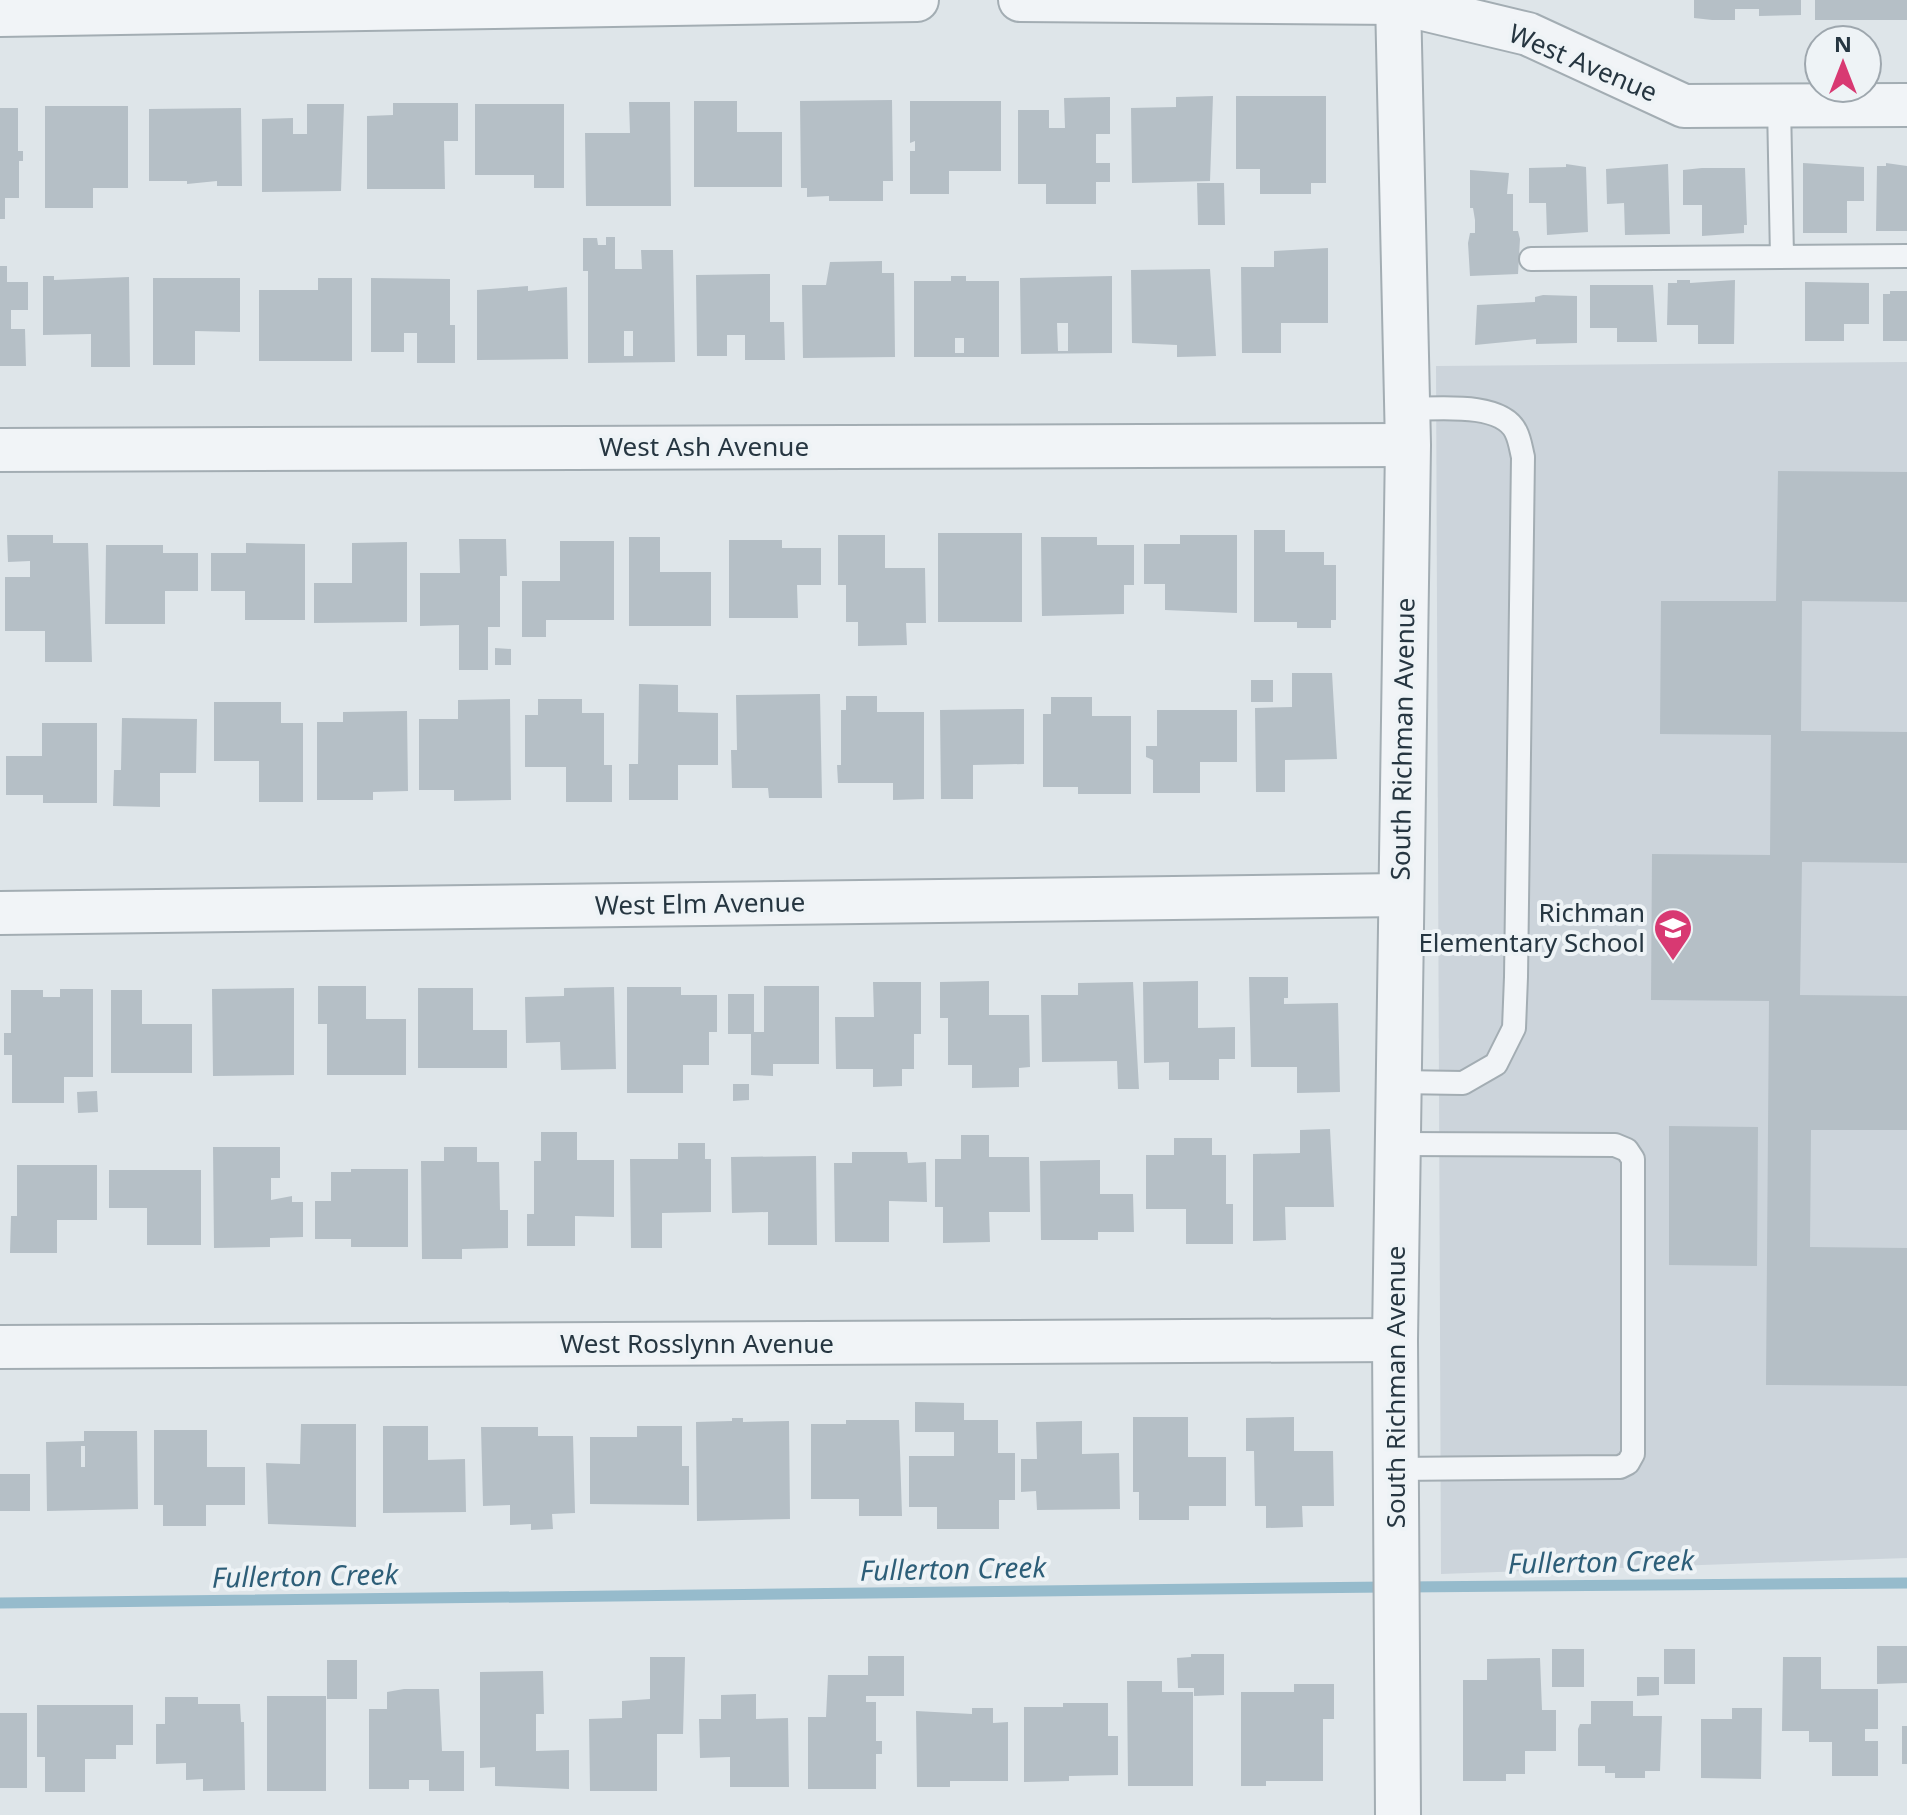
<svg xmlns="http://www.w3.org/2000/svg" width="1907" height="1815" font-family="'Noto Sans',sans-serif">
<rect width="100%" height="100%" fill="#dee5e9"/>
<path fill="#ccd4db" d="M1907 362V1558L1441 1574 1436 366Z"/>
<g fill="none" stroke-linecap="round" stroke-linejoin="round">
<path stroke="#96bbcc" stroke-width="11" d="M1404 1587 1907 1583
M0 1603 1386 1587"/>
</g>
<path fill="#b5bfc6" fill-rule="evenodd" d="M1694 0H1801V15L1759 16V9H1735V20H1712L1694 18Z
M1815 0H1907V20H1815Z
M1213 96 1210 181 1132 183 1131 108 1176 107V97Z
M1236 96H1326V183H1311V194H1260V169H1236Z
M1110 97V134H1096V163H1110V182H1096V204H1046V184H1018V110H1049V128H1065L1064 98Z
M892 100 893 181H883V201H829V196L807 197V188H801L800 101Z
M694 101H737V132H782V187H694Z
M910 101H1001V171H949V194H910V151H915V141L910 143Z
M629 102H670L671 206H586L585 133H630Z
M393 103H458V141H444L445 189H367V116L393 115Z
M307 104H344L341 191 262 192V119L293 118V134H307Z
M475 104H564V188H534V175H475Z
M45 106H128V188H93V208H45Z
M0 108H18V151H23V161H19V198H5V219H0Z
M241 108 242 186H217V181L187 184V181H149V109Z
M1803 163 1864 167V201H1847V233H1803Z
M1886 163 1907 166V231H1876L1877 166H1886Z
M1566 164 1586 167 1588 232 1547 235 1546 203H1529V168L1566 167Z
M1668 164 1670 234 1625 235 1624 203 1607 204 1606 169Z
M1702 168H1745L1747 225H1744V233L1702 236V205H1683V170Z
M1470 170 1509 173 1507 194H1513V231H1518L1520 239 1518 274 1470 276 1468 243 1470 233H1475V220L1473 208H1470Z
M1197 183H1224L1225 225H1198Z
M606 237H615V269H642L641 250H673L675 362 588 363V271H583V238H597L598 245H606ZM624 331H633V356H624Z
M1328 248V323H1281V353H1242L1241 267H1274V251Z
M882 261V273H894L895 357 803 358 802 285H826L830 262Z
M0 266H7V282H28V310H11V329H25L26 366H0Z
M1210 269 1216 356 1177 357V345L1132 343 1131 270Z
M770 274V322H784L785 360H745V335H727V356H697L696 275Z
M43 276H54V280L129 277 130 367H91V334L43 335Z
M951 276H966V281H999V357H914V281H951ZM955 338H964V353H955Z
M1112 276V353L1021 354 1020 278ZM1057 323H1068V351H1058Z
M153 278H240V332L195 331V365H153Z
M318 278H352V361H259V290H318Z
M371 278 450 279V325H455V363H417V333H404V352H371Z
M1677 280H1690V283L1735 280 1734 344H1698V325H1667L1668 283H1677Z
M1805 282 1869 283V324H1844V341H1805Z
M1590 285H1653L1657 342H1617V328H1590Z
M528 286V291L567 287 568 359 477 360V290Z
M1890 291H1907V341H1883V294H1890Z
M1543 295 1577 296V343L1536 344V339L1475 345 1477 305 1535 302V297Z
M1778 471 1907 472V602L1802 601 1801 731 1907 732V863L1802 862 1800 995 1907 996V1130H1811L1810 1247 1907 1248V1386L1766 1385 1769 1001 1651 1000 1652 854 1770 855 1771 735 1660 734 1661 601H1776Z
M1254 530H1285V552H1324V565H1336V620H1331V628H1297V622H1254Z
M938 533H1022V622H938Z
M7 535H53V543H88L92 662H45V631H5V577H30V561L8 562Z
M838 535H885V568H925L926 623H906L907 645 858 646V622H846V585H838Z
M1180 535H1237V613L1165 610V584H1144V544H1180Z
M629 537H660V572H711V626H629Z
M1041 537H1097V545H1134V585H1124V614L1042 616Z
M459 539H506L507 576H500V627H488V670H459V625L420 626V573H460Z
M729 540H782V548H821V585H797L798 618H729Z
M560 541H614V620H546V637H522V581H560Z
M407 542V622L314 623V583H352V543Z
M246 543 305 544V620H245V591H211V553H246Z
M106 545H163V553H198V591H165V624H105Z
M495 648 511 649V665H495Z
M1292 673H1332L1337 759 1285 760V792H1256L1255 708 1292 707Z
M1251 680H1273V702H1251Z
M639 684 678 685V712L718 713V765H678V800H629V764H638Z
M820 694 822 798H769L768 788H732L731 750H737L736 695Z
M846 696H877V712H924V799L893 800V783H838L837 765H841V710H846Z
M1051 697H1092V716H1131V794H1078V787H1043V714H1051Z
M510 699 511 800 454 801V790H419V719H458V700Z
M538 699H582V713H604V765H612V802H566V767H525V715H538Z
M214 702H281V723H303V802H259V761H214Z
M1024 709V764L973 765V799H941L940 710Z
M1157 710H1237V762H1200V793H1153V760L1146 757V746H1157Z
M407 711 408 791 373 792V800H317V722H343V712Z
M122 718 197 719 196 773H160V807L113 806 114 770H121Z
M42 723H97V803H43V795H6V756H42Z
M1249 977H1288V998H1284V1004L1338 1003 1340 1092 1297 1093V1067H1251Z
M989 981V1015H1029L1030 1067 1019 1068V1087L972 1088V1065H948V1018H940V982Z
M1198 981V1028L1235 1027V1059H1219V1080H1169V1062L1144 1063 1143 982Z
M873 982H921V1034H914V1069H902V1086L873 1087V1069H836L835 1017H874Z
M1133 982 1139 1089H1118L1117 1061 1042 1062 1041 995H1078V983Z
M318 986H366V1019H406V1075H327V1024H318Z
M764 986H819V1064H773V1076L751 1075V1034H728V994H754V1032H764Z
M614 987 616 1069 561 1070 560 1042 526 1043 525 997 564 996V988Z
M627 987H681V995H717V1032H709V1065H683V1093H627Z
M294 988V1075L213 1076 212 989Z
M418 988H473V1030H507V1068H418Z
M60 989H93V1077H64V1103H12V1055H4V1033H11V990H43V997H60Z
M111 990H142V1024H192V1073H111Z
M733 1084H749V1100L733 1101Z
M97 1091 98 1112 78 1113 77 1092Z
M1669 1126 1758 1127 1757 1266 1669 1265Z
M1330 1129 1334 1207H1285L1286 1240 1253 1241V1154L1300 1153V1130Z
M541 1132H577V1160H614V1217L575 1216V1246H527V1214H534V1161H541Z
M961 1135H989V1157H1029L1030 1212H989L990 1242 943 1243V1207H935V1159H961Z
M1174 1138H1212V1155H1226V1204H1233V1244H1186V1209H1146V1155H1174Z
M678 1143H705V1159H711V1212L662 1213V1248H631L630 1159H678Z
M213 1147H280V1178H271V1200L292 1196V1202H303V1237L270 1238V1247L214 1248Z
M444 1147H477V1162H499L500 1210H508V1248L462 1249V1259H422L421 1161H444Z
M852 1152H907L908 1163 926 1162 927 1202 889 1201V1242H835L834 1163H852Z
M816 1156 817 1245H768V1212L732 1213 731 1157Z
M1100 1160V1194H1133L1134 1232H1098V1240H1041L1040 1161Z
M17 1165H97V1220H57V1253H10L11 1216H17Z
M351 1169H408V1247H351V1239H315V1201H331V1172H351Z
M109 1170H201V1245H147V1208H109Z
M915 1402 964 1403V1420H998V1453H1015V1500H999V1529H937V1507H909V1456H954V1432H915Z
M1133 1417H1188V1457H1226V1506H1189V1520H1139V1492H1133Z
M1294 1417V1451H1333L1334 1506H1302L1303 1527 1266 1528V1506H1255L1254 1451H1246V1418Z
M732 1418H743V1422L789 1421 790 1519 697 1521 696 1422 732 1421Z
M846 1420H899L902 1516H859V1499H811V1424H846Z
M1082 1421V1454L1119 1453 1120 1509 1037 1510 1036 1491 1021 1492V1459H1037L1036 1422Z
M301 1424H356V1527L268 1524 266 1463 300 1464Z
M383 1426H428V1460L465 1459 466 1512 383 1513Z
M637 1426H682V1466H689V1505L590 1504V1437H637Z
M481 1427H538V1436H573L575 1513 552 1514 553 1529 531 1530V1524L510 1525V1505L483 1506Z
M154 1430H207V1467H245V1505H206V1526H163V1505H154Z
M84 1431H137L138 1509 47 1511 46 1442 84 1441ZM81 1446H85V1467H81Z
M0 1474H30V1511H0Z
M1877 1646H1907V1683L1877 1684Z
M1552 1649H1584V1687H1552Z
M1664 1649H1695V1684H1664Z
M1191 1654H1224V1695L1194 1696V1688H1178L1177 1658 1191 1657Z
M868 1656H904V1696H866V1702H876V1741H882V1754H876V1789H808V1717H826L828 1675H868Z
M650 1657H685L683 1734H657V1791H590L589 1719 622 1718V1701L650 1699Z
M1783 1657H1821V1689H1878V1729H1865V1741H1878V1776H1832V1742H1809V1731H1782Z
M1540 1658 1542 1710H1556V1751H1525V1774H1506V1781H1463V1680H1487V1659Z
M327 1660H357V1699H327Z
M543 1671 544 1714H536V1751L569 1750V1789L495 1786V1767L480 1768V1672Z
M1637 1677H1659V1695L1637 1696Z
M1127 1681H1162V1692H1193V1786H1128Z
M1294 1684H1334V1719H1323V1781H1266V1786H1241V1692H1294Z
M404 1689H439L442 1751H464V1791H429V1780H409V1789H369V1709H387V1692Z
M756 1694V1719L788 1718 789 1787H730V1757L700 1758 699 1719H721V1695Z
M267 1696H326V1791H267Z
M165 1697H198V1704H240L241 1722H244L245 1790 203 1791V1779L186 1780V1763L156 1764V1724H165Z
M1591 1701H1633V1716H1662L1660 1771H1645V1778H1615V1773H1605V1766H1578V1729L1580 1724H1591Z
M1063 1703H1108V1736H1118V1775L1069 1776V1781L1024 1782V1707H1063Z
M37 1705H133V1745H116V1759H85V1792H45V1757H37Z
M972 1708H993V1723L1008 1722V1781H950V1787H917L916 1711 972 1714Z
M1732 1708H1762L1761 1779 1701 1778V1719H1732Z
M0 1713H27V1788H0Z
M1902 1726H1907V1764H1902Z"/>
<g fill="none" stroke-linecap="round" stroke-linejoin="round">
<g stroke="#a3adb3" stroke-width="26">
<path id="service" d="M1779 105 1782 257
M1531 259 1907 256
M1398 1082 1463 1083 1496 1064 1514 1028 1516 977 1523 457C1521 449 1520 440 1516 432 1502 401 1435 409 1407 409
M1395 1469 1620 1467 1628 1463 1633 1454V1159L1627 1150 1615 1145 1397 1144"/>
</g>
<g stroke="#a3adb3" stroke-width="46">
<path id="minor" d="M1020 0 1398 3 1528 34 1684 106 1907 105
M0 15 917 0
M0 450 1408 445
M0 913 1400 895
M0 1347 1395 1340"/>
</g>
<g stroke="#a3adb3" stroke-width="48">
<path id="tertiary" d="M1398 1815 1395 1340 1408 445 1398 0"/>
</g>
<use href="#service" stroke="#f1f4f7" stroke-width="22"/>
<use href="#minor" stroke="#f1f4f7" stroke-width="42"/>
<use href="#tertiary" stroke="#f1f4f7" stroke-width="44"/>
</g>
<defs>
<g id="school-pin" transform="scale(2)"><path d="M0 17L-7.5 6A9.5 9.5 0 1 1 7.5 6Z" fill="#d83972" stroke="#eef3f6"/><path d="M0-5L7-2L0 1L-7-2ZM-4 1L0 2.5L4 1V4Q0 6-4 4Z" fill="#fff"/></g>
</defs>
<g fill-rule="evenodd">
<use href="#school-pin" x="1673" y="928"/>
</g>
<g text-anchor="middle" stroke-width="8" stroke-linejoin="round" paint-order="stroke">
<g font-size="26" fill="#263641" stroke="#eef3f6">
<text transform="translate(1583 63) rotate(23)" y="9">West Avenue</text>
<text x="704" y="456">West Ash Avenue</text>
<text transform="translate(1403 739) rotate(-89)" y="9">South Richman Avenue</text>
<text transform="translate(700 904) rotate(-1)" y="9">West Elm Avenue</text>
<text x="697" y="1353">West Rosslynn Avenue</text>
<text transform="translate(1396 1387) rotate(-90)" y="9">South Richman Avenue</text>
</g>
<g font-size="26" fill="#263641" stroke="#eef3f6" text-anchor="end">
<text x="1645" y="922">Richman<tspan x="1645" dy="30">Elementary School</tspan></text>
</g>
<g font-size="28" font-style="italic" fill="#2d5e78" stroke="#eef3f6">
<text transform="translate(1601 1562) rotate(-1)" y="10">Fullerton Creek</text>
<text transform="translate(953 1569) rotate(-1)" y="10">Fullerton Creek</text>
<text transform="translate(305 1576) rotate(-1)" y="10">Fullerton Creek</text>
</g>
</g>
<g transform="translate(1843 64)"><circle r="38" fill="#eef3f6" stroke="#9ea7ae" stroke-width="2"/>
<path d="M0-6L14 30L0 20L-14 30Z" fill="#d83972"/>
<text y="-12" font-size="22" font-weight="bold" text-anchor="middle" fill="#263641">N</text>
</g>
</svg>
